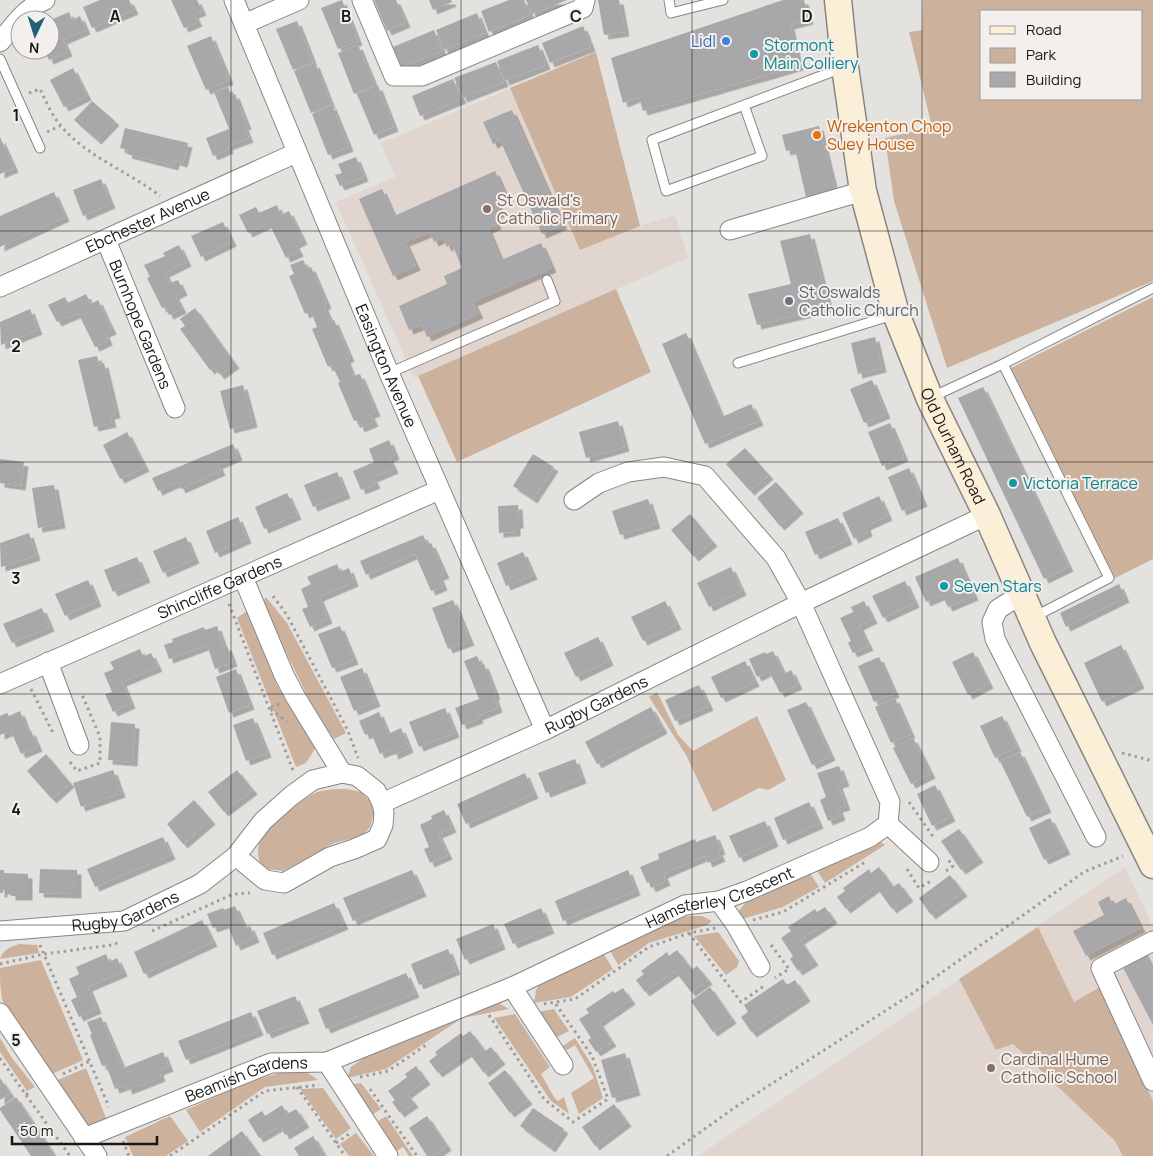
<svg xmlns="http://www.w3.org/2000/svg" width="1153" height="1156" font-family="Manrope,sans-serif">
<defs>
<filter id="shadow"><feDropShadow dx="4.5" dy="4.5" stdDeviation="0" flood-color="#0004"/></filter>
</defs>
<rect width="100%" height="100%" fill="#e4e2df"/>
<path fill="#e0d6cf" d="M596 52 640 226 675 215 688 258 414 378 336 202 395 177 381 143Z
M1125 867 1153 927V1156H698Z"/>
<path fill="#ccb29d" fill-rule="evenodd" d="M923 0H1153V281L947 368 894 201 885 138 932 127 909 32 922 30ZM982 11H1142V99H982Z
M596 52 640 226 580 250 510 88Z
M616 289 651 372 457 462 418 376Z
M1153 297V559L1115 578 1011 368Z
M266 597 287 623 346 733 334 739 311 703 262 604Z
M247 611 277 685 316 747 306 763 296 767 237 618Z
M657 692 678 735 693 751 757 716 786 780 768 790 759 788 713 812 686 755 649 697Z
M347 789 361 792 370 801 374 813 370 827 362 836 334 843 283 871 268 869 260 863C258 857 257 851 259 844 264 830 299 801 313 794 323 789 336 789 347 789Z
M879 841 885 845 825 883 816 869Z
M809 872 819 887 783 907 739 920V911L746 902Z
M687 916H702L712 921 707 925 649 943 618 965 609 949Z
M1038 927 1074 1002 1100 987 1153 1101V1156H1123L1115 1141 1013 1044 996 1050 959 979Z
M718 932 739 961 737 967 726 975 694 936Z
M19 944 37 945 39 953 0 959C3 950 10 947 19 944Z
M603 953 613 969 571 997 534 1003 536 990 543 980Z
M41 960 83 1060 50 1075C34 1052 12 1026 2 999 0 989 0 979 0 968Z
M497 1002 509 1009 462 1018 386 1069 347 1078 351 1067 365 1057 415 1033Z
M554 1009 569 1031 555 1038 538 1012Z
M515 1014 550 1067 541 1074 554 1097 558 1101 564 1097 569 1114 551 1101 494 1018Z
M0 1038 12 1058 35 1087 27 1091 0 1052Z
M575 1038 593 1067 603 1098 579 1114 571 1093 594 1078 575 1045 567 1050 561 1047Z
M86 1068 108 1123 96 1126 85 1124 53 1082Z
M282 1072 308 1073 318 1080 265 1087 200 1132 186 1110 244 1084Z
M361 1083 381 1109 370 1116 348 1085Z
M323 1088 351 1128 336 1139 300 1089Z
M170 1116 188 1141 166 1156H133L125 1137Z
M386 1116 413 1156H409L403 1147 395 1152 374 1124Z
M356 1133 374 1156H349L340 1144Z"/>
<path fill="#a8a8ab" filter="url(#shadow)" d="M100 0H129L134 10 92 28 83 7Z
M171 0H197L202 11 194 14 198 22 184 28Z
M342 0 358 41 338 49 321 8Z
M374 0H396L406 23 387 31Z
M429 0H451L452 2 433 10Z
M509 0H524L530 15 489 32 481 11Z
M526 0H567L532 14Z
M598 0H619L625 32 604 35Z
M783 0H804L809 20 790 25 799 66 643 111 639 97 623 103 611 58Z
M69 12 72 20 80 16 86 30 63 40 68 52 49 60 45 50H50V29L57 26 53 19Z
M477 13 485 33 444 50 436 30Z
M297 21 313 62 293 70 276 29Z
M583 26 591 47 550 63 542 43Z
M434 30 442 51 401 67 393 47Z
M211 36 229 80 206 90 187 46Z
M358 45 375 86 354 94 338 53Z
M538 45 546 65 505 81 497 61Z
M496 62 504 82 463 98 454 78Z
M315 63 331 104 311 113 294 71Z
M73 68 87 96 64 107 50 80Z
M453 79 462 99 420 116 412 96Z
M376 86H378L394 127 374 135 357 94Z
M228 87 231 95 235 94 247 125 244 126 249 138 228 146 229 149 213 156 206 138 229 129 214 92Z
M92 101 115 121 97 140 74 120Z
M332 105 349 147 328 155 312 114Z
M512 110 563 225 542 234 500 140 493 144 483 122Z
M819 126 835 191 806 197 795 149 786 151 782 135Z
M125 128 188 143 183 163 175 161 174 166 127 154 128 150 120 148Z
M0 137 14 168 0 174Z
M356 157 364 177 340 186 335 175 342 173 338 164Z
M495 171 507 198 497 202 501 212 493 216 497 225 488 229 501 260 541 243 552 268 473 302 479 314 427 337 422 325 409 330 399 306 447 284 444 276 462 268 452 244 447 247 443 238 434 242 430 232 405 242 416 266 393 276 359 199 382 189 394 216Z
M101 179 111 204 83 216 73 190Z
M54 192 65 217 0 247V216Z
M277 205 281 215 289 211 303 240 295 244 299 252 286 258 269 223 248 233 239 215 256 207 259 213Z
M223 222 232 242 201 257 191 236Z
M810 234 829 308 757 325 748 294 791 284 780 241Z
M179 245 187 262 165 273 170 283 178 280 183 291 175 295 182 309 169 315 165 307 162 308 147 278 150 277 144 265 165 256 163 253Z
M303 260 307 268 311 267 327 304 324 306 327 313 331 321 334 320 350 357 346 359 353 376 360 374 376 412 370 414 374 422 360 428 357 420 354 421 338 383 340 382 332 365 328 367 312 329 317 327 311 311 305 314 289 276 294 274 290 265Z
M86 294 91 304 98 300 112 330 105 333 108 341 95 347 78 313 57 322 48 305 65 297 68 303Z
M195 308 235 364 220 375 214 367 210 370 180 329 185 326 180 319Z
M30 309 38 330 1 345 0 322Z
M686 333 722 417 751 404 759 421 705 444 662 344Z
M875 337 882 368 858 374 851 343Z
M97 356 99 364 104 363 116 414 110 415 112 423 94 427 78 360Z
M872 380 886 414 864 423 850 389Z
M243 385 253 423 230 429 220 391Z
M983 387 1069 567 1044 579 958 398Z
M618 421 625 447 586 458 579 432Z
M890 423 904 457 882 466 868 432Z
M127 432 145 467 120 479 103 445Z
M389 440 395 455 389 458 394 469 373 478 376 484 361 490 353 471 374 462 369 449Z
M233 444 238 456 218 465 221 471 181 489 178 482 158 491 152 478Z
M745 448 769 475 750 491 726 464Z
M533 454 554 467 533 499 513 486Z
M0 459 24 462 21 486 0 483Z
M909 468 923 502 902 511 888 477Z
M337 472 346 494 313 507 304 485Z
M776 482 799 509 780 526 757 498Z
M54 485 61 524 38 528 32 488Z
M287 493 297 515 264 529 255 507Z
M879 496 888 516 866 526 868 532 854 539 842 513Z
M648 499 656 524 620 535 612 511Z
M518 505 519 524H516V532L499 533 498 506Z
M690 514 713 542 694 557 671 530Z
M238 517 247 539 215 553 206 531Z
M838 518 848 540 815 555 805 532Z
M29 533 36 556 1 567 0 543Z
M423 535 427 544 431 543 445 574 439 576 443 586 431 591 415 554 366 575 360 561Z
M186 537 195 559 163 573 153 551Z
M523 552 533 575 506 586 497 563Z
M137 557 146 578 113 592 104 570Z
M958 558 974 596 948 607 942 595 926 602 915 577Z
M337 564 340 572 349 568 354 582 319 597 328 619 310 627 302 609 308 607 301 589 311 584 307 577Z
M731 567 742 591 709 607 697 583Z
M88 580 97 602 65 616 55 594Z
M905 581 915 603 883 618 872 596Z
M1119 584 1125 598 1066 627 1060 613Z
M453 600 470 641 448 649 432 608Z
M665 601 677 625 643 641 631 617Z
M864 601 873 619 859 626 869 646 853 653 848 643 851 641 840 618 853 612 851 607Z
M42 608 50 627 12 643 3 624Z
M217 626 224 647 227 646 233 662 215 669 207 645 169 659 164 645 173 642 172 639 204 627 205 630Z
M340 626 354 660 332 668 318 634Z
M598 637 609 661 576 677 564 653Z
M1121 645 1140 684 1102 702 1084 663Z
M140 649 143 657 151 653 158 667 122 682 131 704 113 712 105 694 112 692 104 673 114 669 110 662Z
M773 651 784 674 791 670 798 685 780 693 769 671 757 677 749 659 765 652 766 654Z
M973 652 989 684 968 695 952 662Z
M477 656 481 665 484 664 496 695 494 696 498 708 478 716 479 719 462 725 455 708 479 699 464 661Z
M879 657 895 693 874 702 858 666Z
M745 661 755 682 721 698 711 677Z
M362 668 376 702 354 711 340 677Z
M236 669 250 705 229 713 216 677Z
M699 685 709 706 675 721 665 700Z
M895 698 911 734 891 743 875 707Z
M806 702 831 756 812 765 787 710Z
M651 707 663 729 597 764 585 742Z
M445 708 455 733 419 747 409 722Z
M20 711 28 732 31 731 38 747 21 754 11 731 0 735V716L7 713 9 716Z
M379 712 388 734 401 728 409 748 394 755 392 749 380 754 371 733 365 735 359 721Z
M1002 716 1017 747 995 758 980 726Z
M253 718 267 753 246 761 233 725Z
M111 722 135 724 133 762 108 760Z
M913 738 931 774 911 784 893 748Z
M1020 752 1047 808 1027 817 1000 761Z
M46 754 70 783 52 799 27 771Z
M575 759 582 779 546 793 538 773Z
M839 766 845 782 838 784 846 806 838 808 841 816 828 821 820 800 826 797 817 773Z
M113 770 121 793 81 807 73 783Z
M237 770 253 790 224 812 208 792Z
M525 773 534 794 466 824 457 804Z
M935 785 951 817 932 826 917 794Z
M194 800 211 820 183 844 167 824Z
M809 802 819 824 783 840 774 818Z
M444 810 452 828 438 834 448 855 430 863 424 849 429 847 420 825 432 819 431 816Z
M1050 818 1066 850 1044 860 1029 828Z
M765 821 774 842 739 858 729 836Z
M959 829 979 858 961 870 941 841Z
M715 835 721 850 718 851 721 857 708 863 705 856 663 874 666 881 651 888 649 882 647 883 640 867 659 859 658 854 695 839 696 842Z
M163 837 171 855 95 887 87 869Z
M879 867 893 887 899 883 909 897 892 909 876 887 846 909 837 897 845 891 843 888 869 869 871 873Z
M40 869 77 870V894L39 893Z
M0 870H4V873L28 874V896H11V890H3V893H0Z
M412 870 422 892 353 921 343 898Z
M628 870 636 891 563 921 555 901Z
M950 875 963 892 931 915 919 898Z
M1109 896 1113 905 1126 898 1141 928 1086 956 1073 931 1104 915 1098 902Z
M334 903 344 925 272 955 263 933Z
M235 906 245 928 250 926 255 938 236 946 227 923 213 928 207 914 223 908 224 910Z
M825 907 833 919 800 940 814 961 798 971 790 959 793 956 781 938 791 931 788 927 815 909 817 912Z
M541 908 550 929 513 944 504 924Z
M202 920 213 942 144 974 134 952Z
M493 924 501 945 465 960 456 939Z
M448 949 456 970 419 985 411 964Z
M677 950 692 970 697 966 708 980 691 992 675 971 645 992 636 980 644 974 641 971 667 952 669 956Z
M1143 950 1153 969V1025L1120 962Z
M106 954 109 962 117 958 123 972 88 987 97 1009 79 1017 71 1000 77 997 69 979 79 974 76 967Z
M406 973 415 993 326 1029 318 1009Z
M783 979 787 985 795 980 806 997 752 1033 741 1017 748 1012 744 1005Z
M710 987 732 1019 713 1032 691 1001Z
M623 988 631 1000 599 1022 612 1042 596 1052 588 1040 591 1038 579 1019 589 1013 586 1009 613 991 615 993Z
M295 996 305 1019 267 1034 257 1011Z
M251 1012 259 1031 186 1060 178 1041Z
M101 1017 123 1068 163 1052 169 1067 159 1071 161 1077 128 1090 126 1085 115 1089 106 1065 102 1066 90 1035 92 1034 87 1022Z
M470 1031 485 1051 491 1047 501 1060 484 1073 468 1052 438 1073 429 1061 437 1055 435 1052 461 1033 463 1036Z
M625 1053 636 1091 612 1098 601 1060Z
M416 1066 426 1080 407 1094 414 1103 400 1113 392 1102 395 1100 388 1091 407 1077 405 1074Z
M505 1070 528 1100 510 1113 488 1083Z
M0 1078 10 1093 0 1100Z
M16 1097 34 1124 55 1156H31L0 1110V1108Z
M614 1104 627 1122 595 1146 582 1127Z
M282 1105 287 1114 296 1109 305 1123 285 1135 280 1126 259 1138 248 1120 262 1111 265 1116Z
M533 1108 564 1129 551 1148 520 1126Z
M427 1116 447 1146 433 1156H427L409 1128Z
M242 1131 257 1152 251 1156H208Z
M313 1136 325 1156H299L294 1148Z"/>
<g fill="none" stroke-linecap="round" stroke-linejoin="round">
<g stroke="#898684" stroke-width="11">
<path id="lane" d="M669 0 671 13 723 0
M0 59 40 148
M744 105 762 156 666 191 652 140 842 68
M738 363 893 315
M1003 364 1153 288
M389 373 555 301 547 280
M932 397 1003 364 1109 578 1034 617"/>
</g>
<g stroke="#898684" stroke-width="21">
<g id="street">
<path id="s1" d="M234 0 389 373 545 730"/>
<path d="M362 0 394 76H422L583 8 585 0"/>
<path d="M244 24 299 0"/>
<path d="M0 42C14 25 24 9 45 0"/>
<path d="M730 230 863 191"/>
<path id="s2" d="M106 240 175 408"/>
<path id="s3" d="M0 287 296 153"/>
<path d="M1022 594 998 609 992 622 995 639 1096 837"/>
<path d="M48 662 79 745"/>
<path id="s4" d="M0 684 439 490"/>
<path id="s5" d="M382 803 545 730 801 603 987 515"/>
<path d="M888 824 929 862"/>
<path d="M236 856 265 880 284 883 330 857 354 849 377 839 383 825 384 813 382 803 376 791 357 776 342 773 295 696 284 675 243 577"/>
<path d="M719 901 736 925 760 967"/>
<path id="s6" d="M0 931 124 921 200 884 236 856 263 821 291 796 313 780 342 773"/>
<path d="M1153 941 1101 968 1153 1081"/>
<path d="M512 987 563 1065"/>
<path d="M0 1013 97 1156"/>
<path d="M327 1062 388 1156"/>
<path id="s7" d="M84 1138 271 1063 327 1062 512 987 685 905 719 901 747 891 870 837 888 824 890 802 801 603 776 558 705 476 664 467 628 472 599 483 574 500"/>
</g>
</g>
<g stroke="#898684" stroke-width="29">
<g id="secondary">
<path id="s8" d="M838 0 845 67 863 191 896 314 930 399 987 515 1043 643 1153 865"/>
</g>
</g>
<path stroke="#9e9d9b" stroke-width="3" stroke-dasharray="2.5 4" stroke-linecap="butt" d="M29 93 40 89C46 101 52 116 61 126 87 157 128 171 160 196
M47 132 60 126
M273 596 287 615 348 731 358 758
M229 604 294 773
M31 689 53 733
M279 704 269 708 287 722
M1122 753 1153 761
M70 762 77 771 100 763V737L81 692
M909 802 934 838
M907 869 919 888 931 881
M946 871 953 866 947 858
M753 920 783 912 867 861
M152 931 233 894 250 893
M689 933 741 1002 764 986
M40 945 109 1107
M771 945 789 969 775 978
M0 964 44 954 112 945 120 942
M544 1004 575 999 649 947 689 933 716 928
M489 1015 544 1099 573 1122 608 1099 592 1056 555 1003
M0 1058 26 1095 31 1091
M63 1074 90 1061
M360 1077 388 1071 429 1043
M297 1087 345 1156
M370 1089 417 1156
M26 1095 70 1156
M123 1141 129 1156
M336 1143 352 1132
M170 1156 265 1091 319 1085
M667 1156 734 1108 913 993 1084 872 1123 856"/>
<use href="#lane" stroke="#fff" stroke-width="9"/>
<use href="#street" stroke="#fff" stroke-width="19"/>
<use href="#secondary" stroke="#fcefd8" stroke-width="26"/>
</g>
<path fill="none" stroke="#181716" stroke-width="1" stroke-opacity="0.55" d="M231 0V1156M461 0V1156M692 0V1156M922 0V1156M0 231H1153M0 462H1153M0 694H1153M0 925H1153"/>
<circle fill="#3f7fe0" stroke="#f2efec" stroke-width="2" cx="726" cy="41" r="5"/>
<g fill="#0f9aa8" stroke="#f2efec" stroke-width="2">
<circle cx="754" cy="54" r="5"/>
<circle cx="1013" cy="483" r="5"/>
<circle cx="944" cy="586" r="5"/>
</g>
<circle fill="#e8710a" stroke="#f2efec" stroke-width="2" cx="817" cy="135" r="5"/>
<g fill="#8d6e63" stroke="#f2efec" stroke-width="2">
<circle cx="487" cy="209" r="5"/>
<circle cx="991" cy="1068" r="5"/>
</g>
<circle fill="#6b7280" stroke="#f2efec" stroke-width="2" cx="789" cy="301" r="5"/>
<g text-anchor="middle" stroke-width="4" stroke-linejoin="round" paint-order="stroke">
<g font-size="16" fill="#366cbe" stroke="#f2efec" text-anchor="end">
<text x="716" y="47">Lidl</text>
</g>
<g font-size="16" fill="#0d838f" stroke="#f2efec" text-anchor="start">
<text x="764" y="51">Stormont<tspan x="764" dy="18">Main Colliery</tspan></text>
<text x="1023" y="489">Victoria Terrace</text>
<text x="954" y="592">Seven Stars</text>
</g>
<g font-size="16" fill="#c56008" stroke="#f2efec" text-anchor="start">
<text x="827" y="132">Wrekenton Chop<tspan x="827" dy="18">Suey House</tspan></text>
</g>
<g font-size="16" fill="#785e54" stroke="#f2efec" text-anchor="start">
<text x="497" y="206">St Oswald's<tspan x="497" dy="18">Catholic Primary</tspan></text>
<text x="1001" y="1065">Cardinal Hume<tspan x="1001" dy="18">Catholic School</tspan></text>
</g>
<g font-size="16" fill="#181716" stroke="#f2efec">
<text dy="6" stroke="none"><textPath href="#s3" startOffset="162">Ebchester Avenue</textPath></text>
<text dy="6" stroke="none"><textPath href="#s2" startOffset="91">Burnhope Gardens</textPath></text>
<text dy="6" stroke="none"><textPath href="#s1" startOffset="396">Easington Avenue</textPath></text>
<text dy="6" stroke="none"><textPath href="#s8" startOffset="464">Old Durham Road</textPath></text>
<text dy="6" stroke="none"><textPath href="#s4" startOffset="240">Shincliffe Gardens</textPath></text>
<text dy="6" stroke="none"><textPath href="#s5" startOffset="236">Rugby Gardens</textPath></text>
<text dy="6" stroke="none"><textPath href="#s7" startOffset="684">Hamsterley Crescent</textPath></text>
<text dy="6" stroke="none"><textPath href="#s6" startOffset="128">Rugby Gardens</textPath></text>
<text dy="6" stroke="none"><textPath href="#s7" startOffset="174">Beamish Gardens</textPath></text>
</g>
<g font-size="16" fill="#5b616d" stroke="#f2efec" text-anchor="start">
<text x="799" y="298">St Oswalds<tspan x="799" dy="18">Catholic Church</tspan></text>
</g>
</g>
<g font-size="16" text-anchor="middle" font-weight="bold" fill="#181716" stroke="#f2efec" stroke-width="4" stroke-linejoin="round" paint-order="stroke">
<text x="115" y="22">A</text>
<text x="346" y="22">B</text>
<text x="576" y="22">C</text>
<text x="807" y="22">D</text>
<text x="16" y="121">1</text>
<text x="16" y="352">2</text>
<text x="16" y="584">3</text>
<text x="16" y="815">4</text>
<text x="16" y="1046">5</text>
</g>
<rect x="980" y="10" width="162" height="90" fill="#f2efec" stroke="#9b9996"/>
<rect x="990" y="26" width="25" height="8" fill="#fcefd8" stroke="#9b9996"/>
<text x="1026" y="35" font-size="15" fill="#181716">Road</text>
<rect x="990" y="48" width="25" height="15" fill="#ccb29d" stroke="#9b9996"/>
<text x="1026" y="60" font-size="15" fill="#181716">Park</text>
<rect x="990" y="72" width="25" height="15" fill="#a8a8ab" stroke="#9b9996"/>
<text x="1026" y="85" font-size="15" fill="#181716">Building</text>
<g transform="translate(35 35) rotate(184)"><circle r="24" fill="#f2efec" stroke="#9b9996"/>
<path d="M0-4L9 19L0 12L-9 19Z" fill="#226076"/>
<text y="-8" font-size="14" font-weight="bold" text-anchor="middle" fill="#181716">N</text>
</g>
<path d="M12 1136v8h145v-8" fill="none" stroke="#181716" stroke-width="2.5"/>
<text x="20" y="1136" font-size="15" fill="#181716" stroke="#f2efec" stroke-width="4" paint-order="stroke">50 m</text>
</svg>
